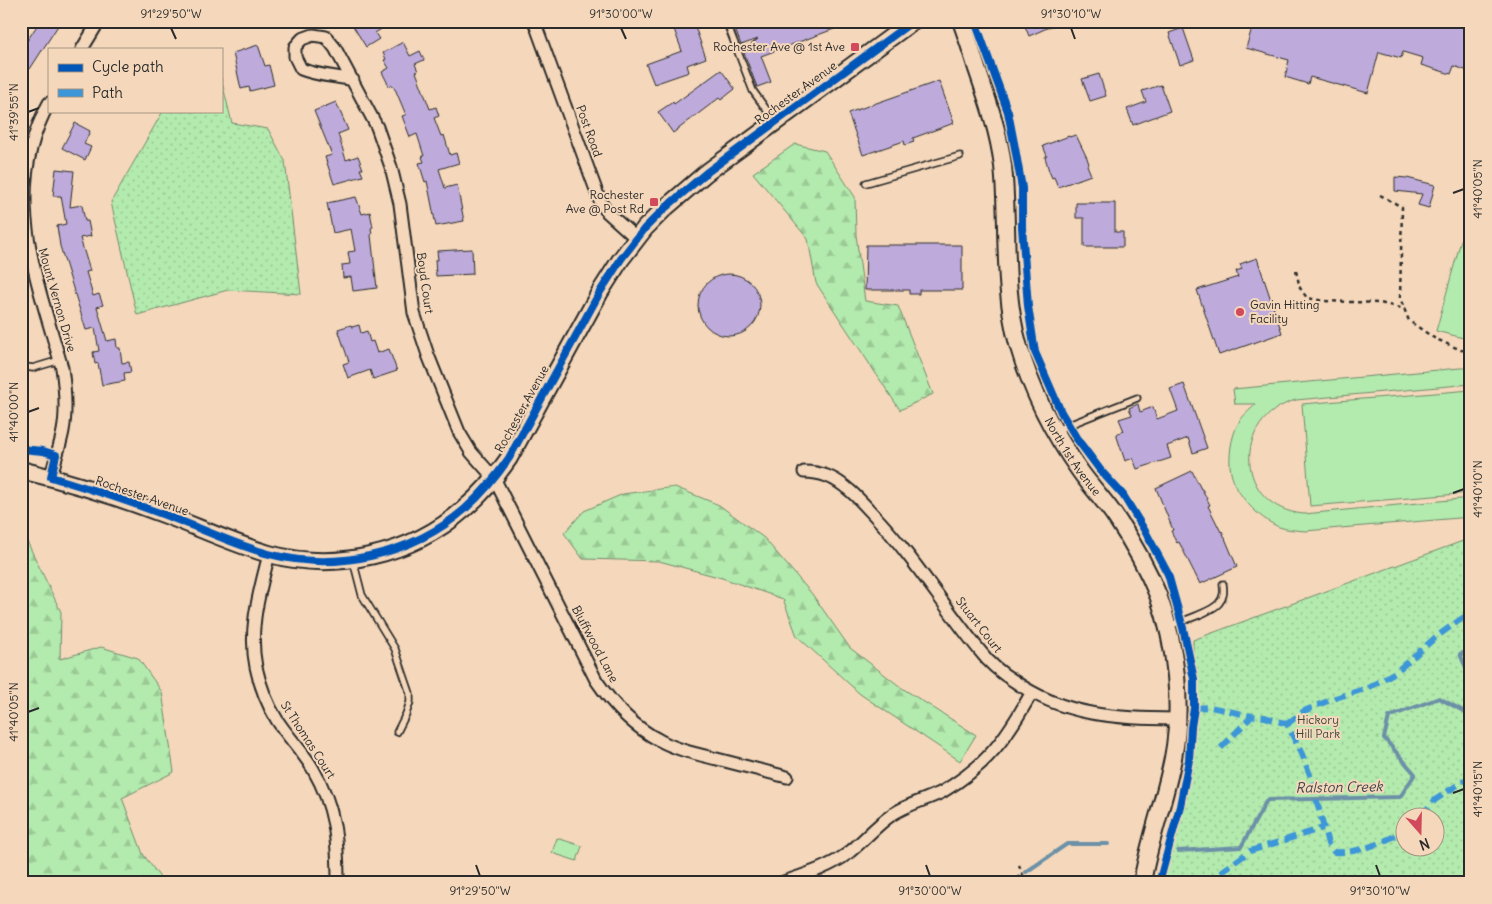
<svg xmlns="http://www.w3.org/2000/svg" width="1492" height="904" font-family="Delius,sans-serif">
<defs>
<pattern id="forest-firs" width="22" height="20" patternUnits="userSpaceOnUse" patternTransform="scale(1.25)"><rect width="22" height="20" fill="#b3eaad"/><path d="M5 1l3.5 6h-7zM16 11l3.5 6h-7z" fill="#9ac995"/></pattern>
<pattern id="park-dots" width="8" height="8" patternUnits="userSpaceOnUse" patternTransform="scale(1.25)"><rect width="8" height="8" fill="#b3eaad"/><path d="M2 2h.1M6 6h.1" fill="none" stroke="#9ac995" stroke-width="1.8" stroke-linecap="round"/></pattern>
</defs>
<rect width="100%" height="100%" fill="#f5d8bb"/>
<filter id="ink" filterUnits="userSpaceOnUse"><feTurbulence type="fractalNoise" baseFrequency=".02" numOctaves="2"/><feDisplacementMap in="SourceGraphic" scale="10" xChannelSelector="R" yChannelSelector="G"/><feConvolveMatrix kernelMatrix="1 2 1 2 8 2 1 2 1" color-interpolation-filters="sRGB"/></filter>
<g filter="url(#ink)">
<path fill="url(#forest-firs)" stroke="#6f8a6c" d="M795 144 825 151 855 197 856 235 865 301 898 306 933 394 900 410 816 283 808 239 753 173Z
M675 487 719 505 764 538 812 594 850 648 902 688 976 735 960 761 860 694 797 636 783 599 722 578 659 561 583 559 564 533 584 511 623 494Z
M21 529 61 612 60 659 101 647 138 658 162 692 174 772 122 798 143 854 164 883H21Z"/>
<path fill="url(#park-dots)" stroke="#6f8a6c" fill-rule="evenodd" d="M221 78 232 123 268 129 285 161 301 294 228 290 137 315 111 202 163 111H221Z
M1471 538V883H1162L1194 708 1193 640ZM1404 816H1434V846H1404Z"/>
<path fill="#b3eaad" stroke="#6f8a6c" d="M1471 204V340L1436 331Z
M1471 367V384L1296 400C1231 418 1235 508 1304 514L1471 498V517L1305 531C1296 530 1287 530 1279 527 1258 518 1236 495 1231 473 1228 458 1231 437 1238 424 1242 416 1250 410 1256 404H1235L1233 389Z
M1471 390V493L1310 506 1302 404Z
M557 838 582 846 577 861 552 853Z"/>
<g fill="none" stroke-linecap="round" stroke-linejoin="round">
<path stroke="#6c90a7" stroke-width="4" d="M1471 651 1460 654 1471 679
M1178 851 1241 847 1267 800 1400 797 1415 774 1384 738 1389 717 1439 698 1467 713 1471 710
M1026 872 1067 844H1108
M1017 883 1019 877"/>
</g>
<path fill="#beabdb" stroke="#2b2b2b" d="M40 21H61L30 69 21 64V50Z
M350 21H394L375 33 379 39 366 47Z
M671 21H693L706 58 687 65 689 72 654 84 646 64 682 51Z
M732 21H853V22L761 56 771 82 757 87 744 53 746 51 745 49 758 39 741 45Z
M1023 21H1063L1029 36Z
M1254 21H1471V63L1468 71 1454 66 1451 74 1421 65 1423 58 1403 52 1401 58 1379 52 1368 93 1310 77 1308 84 1285 77 1289 60 1246 48Z
M1183 28 1194 60 1180 65 1169 33Z
M403 42 410 56 420 51 424 60 415 64 418 71 416 72 430 109 436 107 439 116 434 118 441 136 444 135 450 155 456 153 459 163 439 169 445 188 457 185 464 221 436 226 427 181 425 182 419 163 424 162 422 157 424 156 417 134 410 137 402 116 406 115 396 91 392 85 389 86 382 72 389 68 384 60 386 59 383 53Z
M258 45 265 66 269 65 274 85 250 91 249 87 241 89 233 53Z
M721 70 735 89 721 100 719 98 673 133 658 112 673 102 674 104Z
M1099 74 1106 96 1090 101 1082 79Z
M939 81 954 123 913 138 914 142 905 145 904 141 863 155 848 113Z
M1161 85 1170 111 1133 125 1127 109 1146 102 1142 91Z
M336 102 348 130 338 134 346 160 358 156 363 169H360L363 176 334 184 325 157 332 155 314 111Z
M75 123 90 131 84 144 91 147 85 160 62 148Z
M1076 135 1087 158 1089 164 1087 165 1091 175 1058 187 1054 177 1052 178 1049 171 1045 157 1047 156 1043 146 1069 136V137Z
M56 169 74 171 70 207 82 205 85 221H88L91 236 80 238 90 271 86 272 93 296 99 294 103 305 97 307 107 341 116 339 117 348H120L122 363 129 362 131 372 124 373 125 381 102 385 98 363 95 364 93 352 99 351 95 328 86 330 60 246 57 226 66 224 61 196H53Z
M1395 177 1407 178 1435 185 1429 208 1418 205 1422 194 1395 191Z
M356 197 362 214 370 212 373 227 371 228 372 234 371 235 377 288 353 291 351 277 343 278 342 265 350 264 348 252 355 251 351 229 333 233 327 203Z
M1076 203H1115V232H1123V247H1084V218H1076Z
M866 245H962V290H919V294H909V290H865Z
M472 249 473 274 436 276 435 260H438L437 251Z
M1257 258 1282 333 1219 355 1197 290 1238 277 1236 271 1242 269 1240 264Z
M698 305a31 31 0 1 1 62 0a31 31 0 1 1-62 0Z
M351 325 352 327 359 325 361 333 367 331 370 342 373 341 377 353 389 349 397 371 373 379 370 370 348 378 343 364 349 362 338 329Z
M1184 384 1207 448 1193 453 1188 438 1167 446 1171 458 1137 469 1133 458 1125 461 1116 434 1124 431 1119 419 1132 415 1129 408 1138 404 1140 412 1153 407 1157 419 1178 411 1170 389Z
M1192 471 1201 489H1202L1210 505 1208 506 1221 532 1222 531 1237 567 1200 584 1179 542 1177 543 1171 531 1173 530 1156 488Z"/>
<g fill="none" stroke-linecap="round" stroke-linejoin="round">
<g stroke="#2b2b2b" stroke-width="9">
<path id="lane" d="M726 21 753 91 774 120
M866 183 960 156
M21 253 29 251
M21 360 26 367 33 368 60 360
M1056 430 1137 398
M353 560 362 595 395 649 410 693V702L406 714 397 732
M1169 625C1179 623 1213 611 1219 603 1224 597 1224 592 1223 584"/>
</g>
<g stroke="#2b2b2b" stroke-width="15">
<path id="street" d="M534 21 600 201 607 212 637 239
M82 49 99 21
M353 80C336 76 318 76 301 69L295 57V47L302 39 313 35 326 37 335 48 377 127 391 167 400 204 414 313 428 355 459 432 471 452 494 478 596 680C613 705 632 726 659 740 677 750 697 754 717 759 740 765 764 771 787 777
M49 103C0 191 37 279 62 368 65 389 67 410 63 431 60 447 54 462 51 477
M804 472C812 472 819 473 827 476 845 483 860 500 873 514 914 557 943 606 980 651 989 663 1001 673 1014 681 1065 717 1116 718 1176 719
M269 554C260 591 248 628 256 667 260 685 267 704 277 720 288 737 303 752 313 769 335 807 338 840 338 883
M781 883C804 875 828 868 847 854 864 841 876 825 893 814 908 804 926 800 942 792 988 765 1007 737 1032 692"/>
</g>
<g stroke="#2b2b2b" stroke-width="20">
<g id="secondary">
<path id="s1" d="M961 21C967 37 972 53 977 69 988 101 999 133 1003 166 1009 226 1002 286 1018 344 1031 390 1053 433 1080 471 1092 488 1106 502 1117 519 1133 543 1147 568 1158 595 1176 645 1183 706 1173 758 1165 800 1149 840 1142 883"/>
<path d="M21 470C71 482 119 497 166 515 200 528 234 544 269 554 336 572 412 555 464 509 482 494 496 477 509 458L600 292 621 259 645 228 664 209 706 173 913 21"/>
</g>
</g>
<path stroke="#2b2b2b" stroke-width="2.5" stroke-dasharray="4 4" stroke-linecap="butt" d="M1380 195 1402 207 1400 298 1409 321 1434 338 1461 350 1471 351
M1296 271 1300 288 1307 298 1324 301 1380 303 1405 309
M1019 865 1026 883"/>
<use href="#lane" stroke="#f5d8bb" stroke-width="5.5"/>
<use href="#street" stroke="#f5d8bb" stroke-width="11"/>
<use href="#secondary" stroke="#f5d8bb" stroke-width="16"/>
<path stroke="#3c96d7" stroke-width="6" stroke-dasharray="12 6" stroke-linecap="butt" d="M1194 708 1210 707 1252 716
M1287 724 1304 711 1335 698 1368 688 1397 671 1436 637 1471 612
M1221 748 1252 716 1265 717 1287 724 1302 754 1310 775 1328 844 1334 852C1358 854 1384 842 1404 831
M1421 816 1435 800 1471 776
M1206 883 1250 851 1323 828"/>
<g stroke="#f5d8bb" stroke-width="11">
<path id="cycleway" d="M975 21 1008 112 1015 148 1022 188V227L1028 306 1035 352 1061 412 1077 439 1101 471 1123 495 1145 531 1168 574 1183 628 1194 679V708L1191 727 1189 760 1180 806 1159 883
M21 449 43 451 56 455 51 477C91 489 131 502 170 517 203 529 235 545 269 554 336 572 412 555 465 509 482 494 496 477 509 458L600 292 621 259 645 228 664 209 706 173 913 21"/>
</g>
<use href="#cycleway" stroke="#0057b8" stroke-width="8"/>
</g>
</g>
<path fill="none" stroke="#2b2b2b" stroke-width="2" d="M171 28 176 39M621 28 626 39M1071 28 1075 39M28 112 39 108M1453 193 1464 189M28 412 39 408M1453 493 1464 489M28 712 39 708M1453 793 1464 789M476 865 480 876M926 865 930 876M1376 865 1380 876"/>
<g fill="#d1495b" stroke="#f5d8bb" stroke-width="2">
<rect x="850" y="42" width="10" height="10" rx="2.5"/>
<rect x="649" y="197" width="10" height="10" rx="2.5"/>
<circle cx="1240" cy="312" r="5"/>
</g>
<g text-anchor="middle" stroke-width="4" stroke-linejoin="round" paint-order="stroke">
<g font-size="12" fill="#2b2b2b" stroke="#f5d8bb" text-anchor="end">
<text x="845" y="51">Rochester Ave @ 1st Ave</text>
<text x="644" y="199">Rochester<tspan x="644" dy="14">Ave @ Post Rd</tspan></text>
<text x="1250" y="309" text-anchor="start">Gavin Hitting<tspan x="1250" dy="14">Facility</tspan></text>
</g>
<g font-size="12" fill="#2b2b2b" stroke="#f5d8bb">
<text transform="translate(796 93) rotate(-36)" y="4">Rochester Avenue</text>
<text transform="translate(589 131) rotate(70)" y="4">Post Road</text>
<text transform="translate(425 283) rotate(82)" y="4">Boyd Court</text>
<text transform="translate(57 300) rotate(74)" y="4">Mount Vernon Drive</text>
<text transform="translate(522 409) rotate(-61)" y="4">Rochester Avenue</text>
<text dy="4" stroke="none"><textPath href="#s1" startOffset="456">North 1st Avenue</textPath></text>
<text transform="translate(142 496) rotate(19)" y="4">Rochester Avenue</text>
<text transform="translate(979 625) rotate(52)" y="4">Stuart Court</text>
<text transform="translate(595 644) rotate(62)" y="4">Bluffwood Lane</text>
<text transform="translate(308 740) rotate(57)" y="4">St Thomas Court</text>
</g>
<g font-size="12" fill="#3f483e" stroke="#f5d8bb">
<text x="1318" y="724">Hickory<tspan x="1318" dy="14">Hill Park</tspan></text>
</g>
<g font-size="14" font-style="italic" fill="#3b444a" stroke="#f5d8bb">
<text transform="translate(1339 787) rotate(-1)" y="5">Ralston Creek</text>
</g>
</g>
<rect width="1492" height="904" fill="none" stroke="#f5d8bb" stroke-width="55"/>
<rect x="48" y="48" width="175" height="65" fill="#f5d8bb" stroke="#a49381"/>
<rect x="58" y="64" width="25" height="8" fill="#0057b8" stroke="#a49381"/>
<text x="92" y="72" font-size="15" fill="#2b2b2b">Cycle path</text>
<rect x="58" y="89" width="25" height="8" fill="#3c96d7" stroke="#a49381"/>
<text x="92" y="98" font-size="15" fill="#2b2b2b">Path</text>
<g transform="translate(1420 832) rotate(160)"><circle r="24" fill="#f5d8bb" stroke="#a49381"/>
<path d="M0-4L9 19L0 12L-9 19Z" fill="#d1495b"/>
<text y="-8" font-size="14" font-weight="bold" text-anchor="middle" fill="#2b2b2b">N</text>
</g>
<rect x="28" y="28" width="1436" height="848" fill="none" stroke="#2b2b2b" stroke-width="2"/>
<g font-size="12" text-anchor="middle" fill="#2b2b2b">
<text x="171" y="18">91°29'50"W</text>
<text x="621" y="18">91°30'00"W</text>
<text x="1071" y="18">91°30'10"W</text>
<text transform="translate(14 112) rotate(-90)" y="4">41°39'55"N</text>
<text transform="translate(1478 189) rotate(-90)" y="4">41°40'05"N</text>
<text transform="translate(14 412) rotate(-90)" y="4">41°40'00"N</text>
<text transform="translate(1478 489) rotate(-90)" y="4">41°40'10"N</text>
<text transform="translate(14 712) rotate(-90)" y="4">41°40'05"N</text>
<text transform="translate(1478 789) rotate(-90)" y="4">41°40'15"N</text>
<text x="480" y="895">91°29'50"W</text>
<text x="930" y="895">91°30'00"W</text>
<text x="1380" y="895">91°30'10"W</text>
</g>
</svg>
